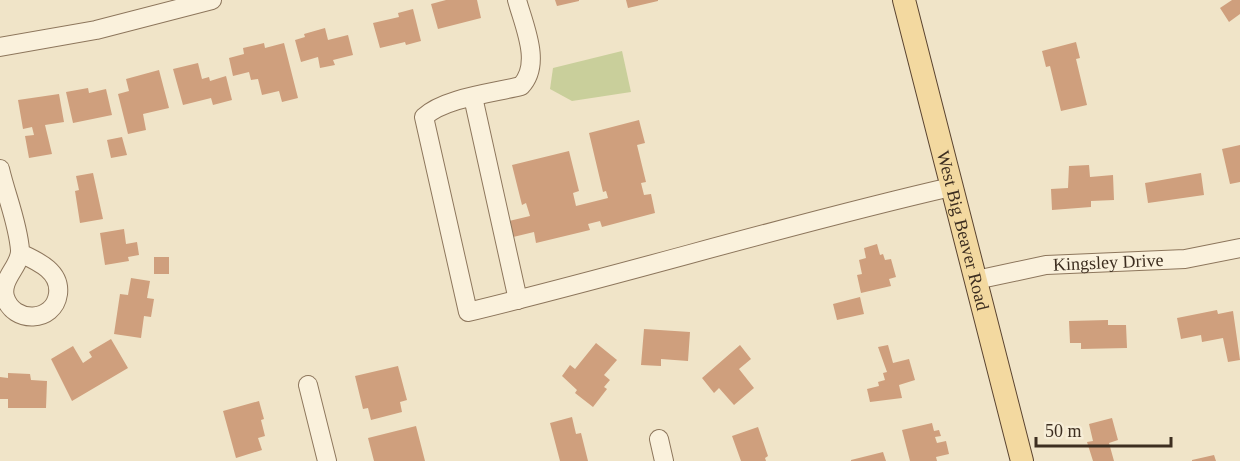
<svg xmlns="http://www.w3.org/2000/svg" width="1240" height="461" font-family="'Times New Roman',serif">
<rect width="100%" height="100%" fill="#f0e4c8"/>
<path fill="#c9cf9b" d="M622 51 631 92 572 101 550 89 553 68Z"/>
<path fill="#cf9f7d" d="M446 0H477L481 18 438 29 431 4Z
M555 0H579V1L557 6Z
M626 0H658V1L628 8Z
M1232 0H1240V14L1229 22 1220 8Z
M413 9 421 41 406 45 405 42 380 48 373 23 399 17 398 13Z
M325 28 328 40 348 35 353 55 333 60 335 65 320 68 318 57 301 62 295 40 305 37 304 34Z
M1076 42 1080 58 1076 59 1087 105 1061 111 1050 66 1046 67 1042 51Z
M264 43 265 48 284 43 298 98 282 102 279 91 262 95 258 79 251 80 249 72 233 76 229 58 244 54 243 48Z
M198 63 202 79 209 77 210 81 226 76 232 100 213 105 211 98 183 105 173 69Z
M159 70 169 108 143 114 146 130 128 134 118 94 129 91 126 79Z
M88 88 89 93 106 89 112 115 73 123 66 92Z
M59 94 64 122 45 125 52 154 29 158 25 136 34 135 32 127 23 129 18 100Z
M639 120 645 143 637 145 646 182 641 183 644 195 651 194 655 213 602 227 600 221 588 224 590 230 536 243 534 232 509 238 505 222 530 216 526 203 522 205 512 165 569 151 579 191 573 193 576 206 608 198 606 191 603 192 589 133Z
M122 137 127 155 111 158 107 140Z
M1240 145V182L1230 184 1222 149Z
M1089 165 1090 177 1113 175 1114 200 1091 201V207L1052 210 1051 189 1068 188 1069 166Z
M93 173 103 219 80 223 75 191 79 190 76 176Z
M1201 173 1204 195 1148 203 1145 183Z
M124 229 126 244 137 242 139 255 128 257 129 261 105 265 100 233Z
M877 244 880 255 883 254 885 260 891 259 896 277 889 279 891 286 861 293 857 275 862 274 859 260 866 258 864 248Z
M154 257H169V274H154Z
M131 278 150 281 147 298 154 299 151 317 144 316 141 338 114 334 120 294 128 295Z
M860 297 864 314 837 320 833 304Z
M1217 310 1218 314 1233 311 1240 360 1228 362 1223 338 1202 342 1201 335 1181 339 1177 318Z
M1108 320V325H1126L1127 348 1081 349V343H1070L1069 321Z
M644 329 690 332 688 361 661 359V366L641 365Z
M111 339 128 368 72 401 51 359 73 346 83 363 92 357 89 352Z
M596 343 617 360 604 375 610 380 604 387 607 389 593 407 575 393 577 390 562 376 570 365 575 369Z
M740 345 751 359 739 369 754 388 734 405 719 388 714 393 702 378Z
M888 345 893 363 909 359 915 380 899 385 902 398 870 402 867 389 879 386 878 382 885 380 883 373 887 372 878 347Z
M398 366 407 400 400 402 402 412 371 420 368 408 363 409 355 376Z
M8 373 30 374 31 380 47 381 46 408H8V399H0V377L8 378Z
M259 401 264 419 261 420 265 436 258 438 262 450 236 458 223 411Z
M572 417 576 434 581 433 588 461H560L550 423Z
M1112 418 1118 440 1109 443 1114 461H1093L1087 442 1093 441 1089 424Z
M932 423 934 431 939 430 941 436 935 437 937 443 946 441 949 454 936 457 937 461H910L902 430Z
M416 426 425 461H374L368 438Z
M758 427 768 456 765 458 766 461H741L732 436Z
M883 452 886 461H851V460Z
M1214 455 1216 461H1192V460Z"/>
<g fill="none" stroke-linecap="round" stroke-linejoin="round">
<g stroke="#8d765c" stroke-width="20">
<g id="minor">
<path d="M517 0C524 26 542 64 521 86 493 93 444 98 424 117L468 312C630 273 789 224 951 187"/>
<path d="M0 47 96 30 212 0"/>
<path d="M473 97 518 300"/>
<path d="M0 169C6 195 18 223 20 250 21 266 0 279 5 297 13 324 54 323 58 294 61 271 37 261 20 253"/>
<path id="s1" d="M976 280 1046 265 1185 259 1240 248"/>
<path d="M308 385 327 461"/>
<path d="M659 439 664 461"/>
</g>
</g>
<g stroke="#5b4430" stroke-width="24">
<g id="major">
<path id="s2" d="M904 0 1022 461"/>
</g>
</g>
<use href="#minor" stroke="#faf1dc" stroke-width="18"/>
<use href="#major" stroke="#f3d9a0" stroke-width="22"/>
</g>
<g text-anchor="middle" stroke-width="5" stroke-linejoin="round" paint-order="stroke">
<g font-size="18" fill="#3d2e20" stroke="#f7eed8">
<text dy="6" stroke="none"><textPath href="#s2" startOffset="238">West Big Beaver Road</textPath></text>
<text dy="6" stroke="none"><textPath href="#s1" startOffset="134">Kingsley Drive</textPath></text>
</g>
</g>
<path d="M1036 437v9h135v-9" fill="none" stroke="#3d2e20" stroke-width="3"/>
<text x="1045" y="437" font-size="18" fill="#3d2e20" stroke="#f7eed8" stroke-width="4.5" paint-order="stroke">50 m</text>
</svg>
